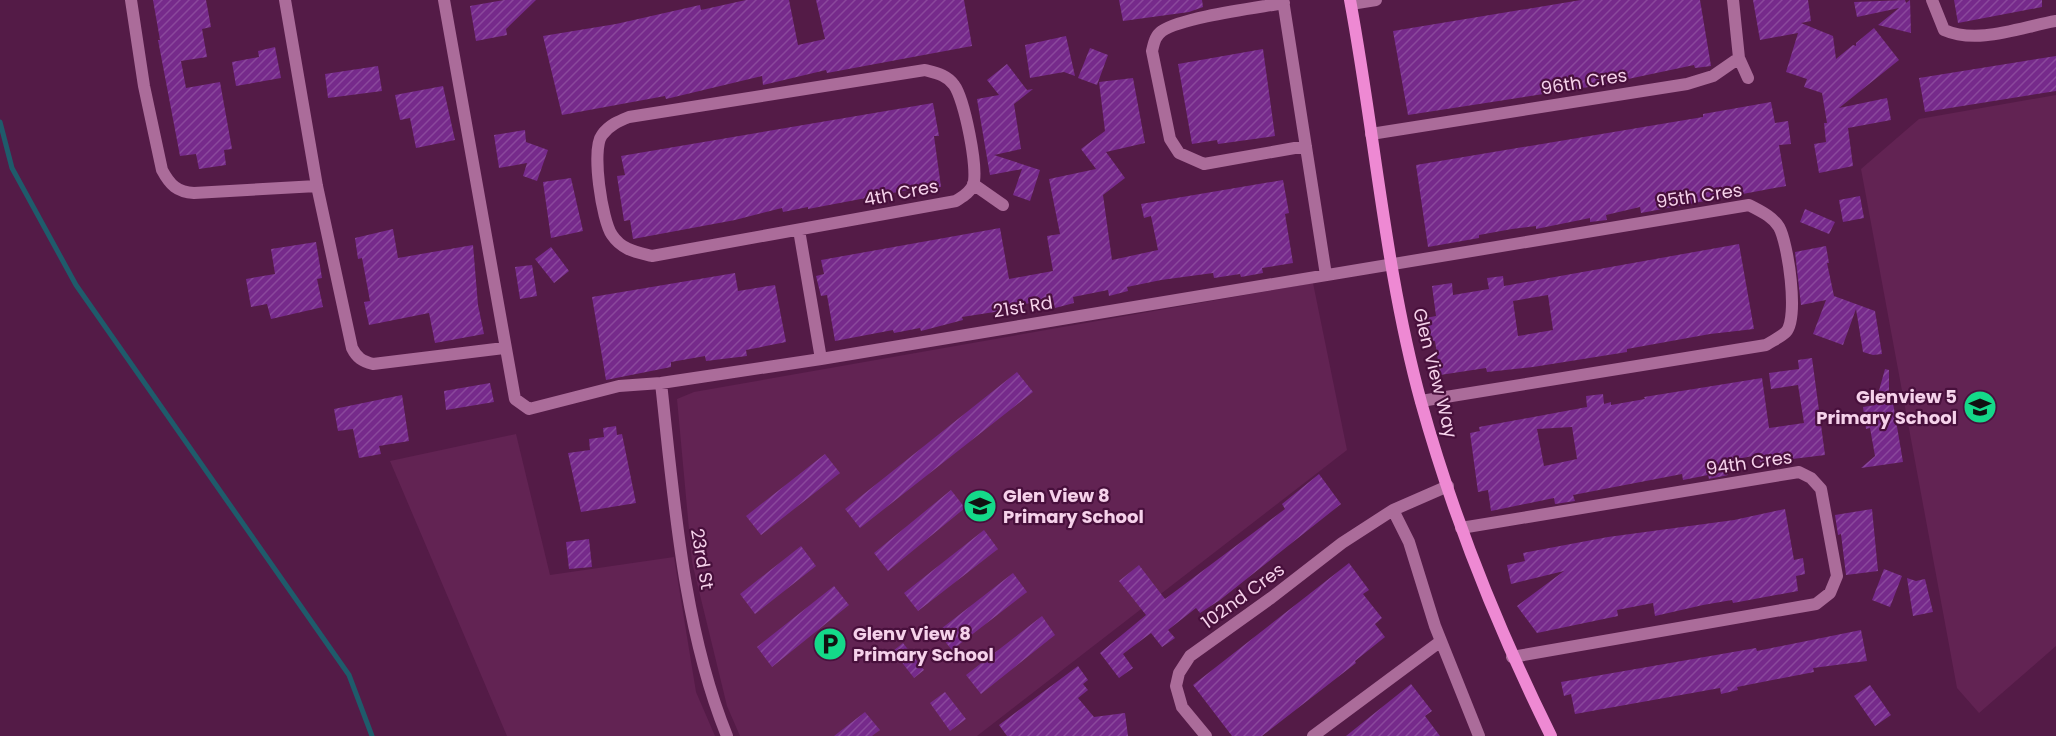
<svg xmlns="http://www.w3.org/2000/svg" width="2056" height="736" font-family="Poppins,sans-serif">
<defs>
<pattern id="building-hatch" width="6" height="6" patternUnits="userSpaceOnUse" patternTransform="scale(1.5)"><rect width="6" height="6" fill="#762a8b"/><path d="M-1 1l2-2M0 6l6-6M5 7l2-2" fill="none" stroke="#8a489c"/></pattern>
</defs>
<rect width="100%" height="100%" fill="#541b47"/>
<path fill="#622353" d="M2056 95V646L1979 713 1957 688 1861 169 1919 119Z
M1313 283 1347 450 977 736H740L727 706 692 562 677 399 694 392Z
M516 434 550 575 674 557 696 692 715 736H507L390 461Z"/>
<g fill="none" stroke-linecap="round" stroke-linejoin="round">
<path stroke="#1f5b6b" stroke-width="5" d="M0 122 12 168 76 285 349 675 372 736"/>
</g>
<path fill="url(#building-hatch)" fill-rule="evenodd" d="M153 0H206L211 27 202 29 207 57 181 61 186 88 220 82 232 149 224 150 226 165 199 169 196 154 180 156 158 40H160Z
M504 0H536L506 29 507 35 476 41 470 6Z
M746 0H789L798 45 825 39 816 0H964L972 46 827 73 826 70 763 85 762 76 666 99 665 96 562 115 543 36 616 24 700 5 701 10Z
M1119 0H1202L1203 7 1189 12 1123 21Z
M1581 0H1700L1711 66 1695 68 1694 65 1595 86 1408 115 1393 31Z
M1753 0H1808L1811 21 1801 23 1833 36 1836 59 1853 45 1856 46V43L1874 28 1899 60 1839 108 1887 98 1891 120 1848 128 1853 166 1819 173 1814 144 1826 142 1824 123H1827L1822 93 1804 87 1807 79 1786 72 1798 33 1760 40Z
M1905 0 1906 3 1910 0 1911 33 1878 25 1899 8 1857 17 1854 2Z
M1954 0H2042V7L1958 23Z
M1066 36 1075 76 1064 72 1030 78 1025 45Z
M275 47 281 78 236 86 232 62 259 57 258 51Z
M1090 48 1108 55 1097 85 1078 78Z
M1263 49 1275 136 1218 144 1217 140 1192 144 1178 64Z
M2056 56V91L1925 112 1919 78Z
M1007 64 1027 90 1033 89 1014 104 1021 149 994 155 1040 170 1030 201 1013 195 1022 169 990 175 986 152 977 99 999 95 987 80Z
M378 66 382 91 328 98 325 74Z
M1133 78 1145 143 1106 152 1125 178 1103 195 1112 260 1158 250 1151 216 1144 218 1141 204 1283 180 1289 213 1285 214 1293 263 1262 268 1263 273 1241 277 1240 274 1214 278 1213 273 1161 280 1127 287 1128 291 1109 296 1108 290 1073 297 1074 303 1055 308 1053 299 1013 306 1014 309 962 317 963 320 921 331 920 328 894 333 893 330 835 341 827 295 821 296 816 276 824 274 821 260 1000 228 1009 279 1053 271 1047 236 1060 234 1049 179 1096 169 1081 149 1105 131 1099 82Z
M443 86 455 140 416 148 410 118 400 120 395 95Z
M1771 102 1775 123 1788 121 1791 144 1779 145 1786 186 1641 213 1640 207 1606 215 1607 220 1590 222V218L1536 229V226L1512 229 1479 235V238L1428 247 1416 165 1703 117V114Z
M933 103 939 136H934L941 187H924L808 209V207L783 212 782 208 735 220 633 239 630 220 624 221 617 176 625 175 621 156Z
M525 130 526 142 548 150 537 181 523 176 527 163 499 168 494 135Z
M571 178 583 231 551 238 543 182Z
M1860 196 1864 218 1843 222 1839 200Z
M1805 209 1835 222 1829 234 1800 222Z
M393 229 398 258 473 245 478 305 484 334 435 343 429 313 369 325 364 302 370 301 362 258 358 259 355 238Z
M316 242 322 278 317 279 323 307 271 319 267 304 251 307 246 279 275 274 271 249Z
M1739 244 1754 329 1710 334 1627 349V352L1533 367 1487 372 1486 368 1440 375 1435 341 1430 342 1426 318 1436 316 1432 286 1452 283 1453 295 1489 289 1487 278 1503 276 1504 286ZM1548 295 1553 330 1518 336 1513 301Z
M1826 246 1829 263H1827L1834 296 1875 311 1882 354 1873 355 1863 352 1856 309 1843 345 1813 334 1826 300 1801 305 1795 252Z
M551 247 569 271 554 283 535 259Z
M532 265 537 296 520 299 515 267Z
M735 273 738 291 775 285 786 342 746 350 747 356 706 361 705 356 671 362V367L606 380 592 297Z
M1812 358 1825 455 1760 463 1759 455 1725 461 1728 475 1709 479 1708 475 1683 480 1682 474 1573 495 1575 501 1555 504 1554 498 1491 511 1488 490 1478 492 1470 433 1480 431 1479 427 1587 407 1586 396 1603 394 1604 404 1611 402V405L1645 399 1644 397 1762 378 1769 428 1804 423 1798 385 1771 389 1769 373 1799 369 1798 360ZM1572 427 1577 459 1544 466 1537 429Z
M1885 369 1889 370V403H1893L1903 462 1861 468 1875 456 1870 428 1866 429 1863 407 1875 405Z
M1017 372 1033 392 860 528 845 509Z
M490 383 494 402 446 410 444 391Z
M402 395 409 441 379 446 381 454 359 458 353 429 338 431 334 409Z
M616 426 617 435 622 434 636 503 581 512 568 453 590 450 589 439 604 437 603 428Z
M825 454 840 473 761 535 746 516Z
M1319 474 1341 504 1220 600 1200 613 1196 608 1168 630 1175 638 1162 647 1151 633 1123 654 1133 668 1119 678 1100 653 1146 615 1119 581 1139 565 1165 599 1285 509 1282 504Z
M951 490 965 508 888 571 874 553Z
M1785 509 1794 560 1803 558 1805 574 1796 576 1798 591 1733 603 1732 600 1703 605 1655 616 1653 603 1617 610 1618 616 1537 633 1517 606 1564 571 1511 584 1507 565 1525 561 1523 553 1608 537 1734 520Z
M1872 509 1878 571 1846 575 1841 534 1838 535 1835 515Z
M984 530 998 549 918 611 904 593Z
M589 539 592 567 569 569 566 542Z
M801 546 816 566 755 614 740 594Z
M1349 563 1369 590 1363 594 1382 618 1375 624 1385 637 1355 661 1356 663 1262 736H1232L1193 685Z
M1884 569 1902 576 1890 607 1872 600Z
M1013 573 1027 592 952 650 937 632Z
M1907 578 1916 581 1925 579 1933 612 1913 616Z
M834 586 849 605 772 667 757 647Z
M1042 616 1055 635 981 694 966 675Z
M1861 630 1867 661 1813 668 1814 672 1737 687 1738 690 1721 694 1720 688 1575 714 1571 694 1564 696 1561 682 1756 648 1757 651Z
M903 643 924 670 914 678 893 651Z
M1078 666 1088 680 1083 684 1088 690 1078 698 1094 717 1125 713 1128 736H1007L999 725Z
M1411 684 1432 711 1425 716 1440 736H1346Z
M1870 685 1891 715 1875 726 1854 696Z
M945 692 966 719 950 731 930 703Z
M865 712 880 730 872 736H834Z"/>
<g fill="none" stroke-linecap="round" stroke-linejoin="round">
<path stroke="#ab6c9a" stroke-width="12" d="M131 0 144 86 162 170C170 185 177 192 194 193L317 186
M285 0 317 186 352 348C357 358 362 361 373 364L504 348
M444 0 515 399 529 409 619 386 661 383 821 359 1749 205C1760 211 1772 216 1779 227 1788 243 1799 318 1786 332 1781 337 1772 341 1766 345L1421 401
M1283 0 1326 275
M1932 0 1944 30C1978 45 2021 27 2056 21
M1284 3C1256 8 1183 17 1162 31 1155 36 1154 43 1152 51L1170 139 1179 153 1204 164 1306 146
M1351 4 1376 0
M1739 58 1748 78
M925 70C936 73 947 75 954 85 964 98 979 170 973 185 970 193 962 197 956 201L652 256C636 252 622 250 612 235 602 221 591 149 602 135 609 125 619 121 629 117Z
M1371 134 1687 84 1713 76 1739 58 1733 0
M973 184 1003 205
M799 230 821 359
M661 383C674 499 683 628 727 736
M1448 486 1393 510 1409 542 1435 626 1479 736
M1461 528 1799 472 1811 478 1821 489 1837 576 1830 593 1816 604 1512 657
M1206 736 1182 707 1176 686 1179 673 1190 656 1271 598 1342 543 1393 510
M1313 736 1441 641"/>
<path stroke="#ee89d3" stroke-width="12" d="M1350 0C1375 134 1385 271 1421 402 1453 517 1498 629 1551 736"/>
</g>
<defs>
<g id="school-disc" transform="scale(1.725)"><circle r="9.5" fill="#14d989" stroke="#48103c"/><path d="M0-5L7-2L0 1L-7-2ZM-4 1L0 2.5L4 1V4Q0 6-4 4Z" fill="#111"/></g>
<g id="parking-disc" transform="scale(1.725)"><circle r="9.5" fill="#14d989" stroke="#48103c"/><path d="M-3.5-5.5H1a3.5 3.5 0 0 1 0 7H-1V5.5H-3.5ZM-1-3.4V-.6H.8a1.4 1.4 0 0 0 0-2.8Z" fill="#111"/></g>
</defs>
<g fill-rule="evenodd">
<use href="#school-disc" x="1980" y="407"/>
<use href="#school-disc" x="980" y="506"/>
<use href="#parking-disc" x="830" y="644"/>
</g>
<g text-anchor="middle" stroke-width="4.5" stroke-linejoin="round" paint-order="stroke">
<g font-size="18" fill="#f6d2eb" stroke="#48103c">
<text transform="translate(1584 82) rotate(-9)" y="6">96th Cres</text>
<text transform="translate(901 193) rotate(-11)" y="6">4th Cres</text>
<text transform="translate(1699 196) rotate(-8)" y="6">95th Cres</text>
<text transform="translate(1023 307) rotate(-9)" y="6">21st Rd</text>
<text transform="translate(1435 373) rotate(76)" y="6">Glen View Way</text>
<text transform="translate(1749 463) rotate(-8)" y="6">94th Cres</text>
<text transform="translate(702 559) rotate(80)" y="6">23rd St</text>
<text transform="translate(1243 596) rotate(-36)" y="6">102nd Cres</text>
</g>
<g font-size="18" font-weight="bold" fill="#f6d2eb" stroke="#48103c" text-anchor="start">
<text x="1957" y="403" text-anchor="end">Glenview 5<tspan x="1957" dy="21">Primary School</tspan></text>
<text x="1003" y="502">Glen View 8<tspan x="1003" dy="21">Primary School</tspan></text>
<text x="853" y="640">Glenv View 8<tspan x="853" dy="21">Primary School</tspan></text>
</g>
</g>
</svg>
